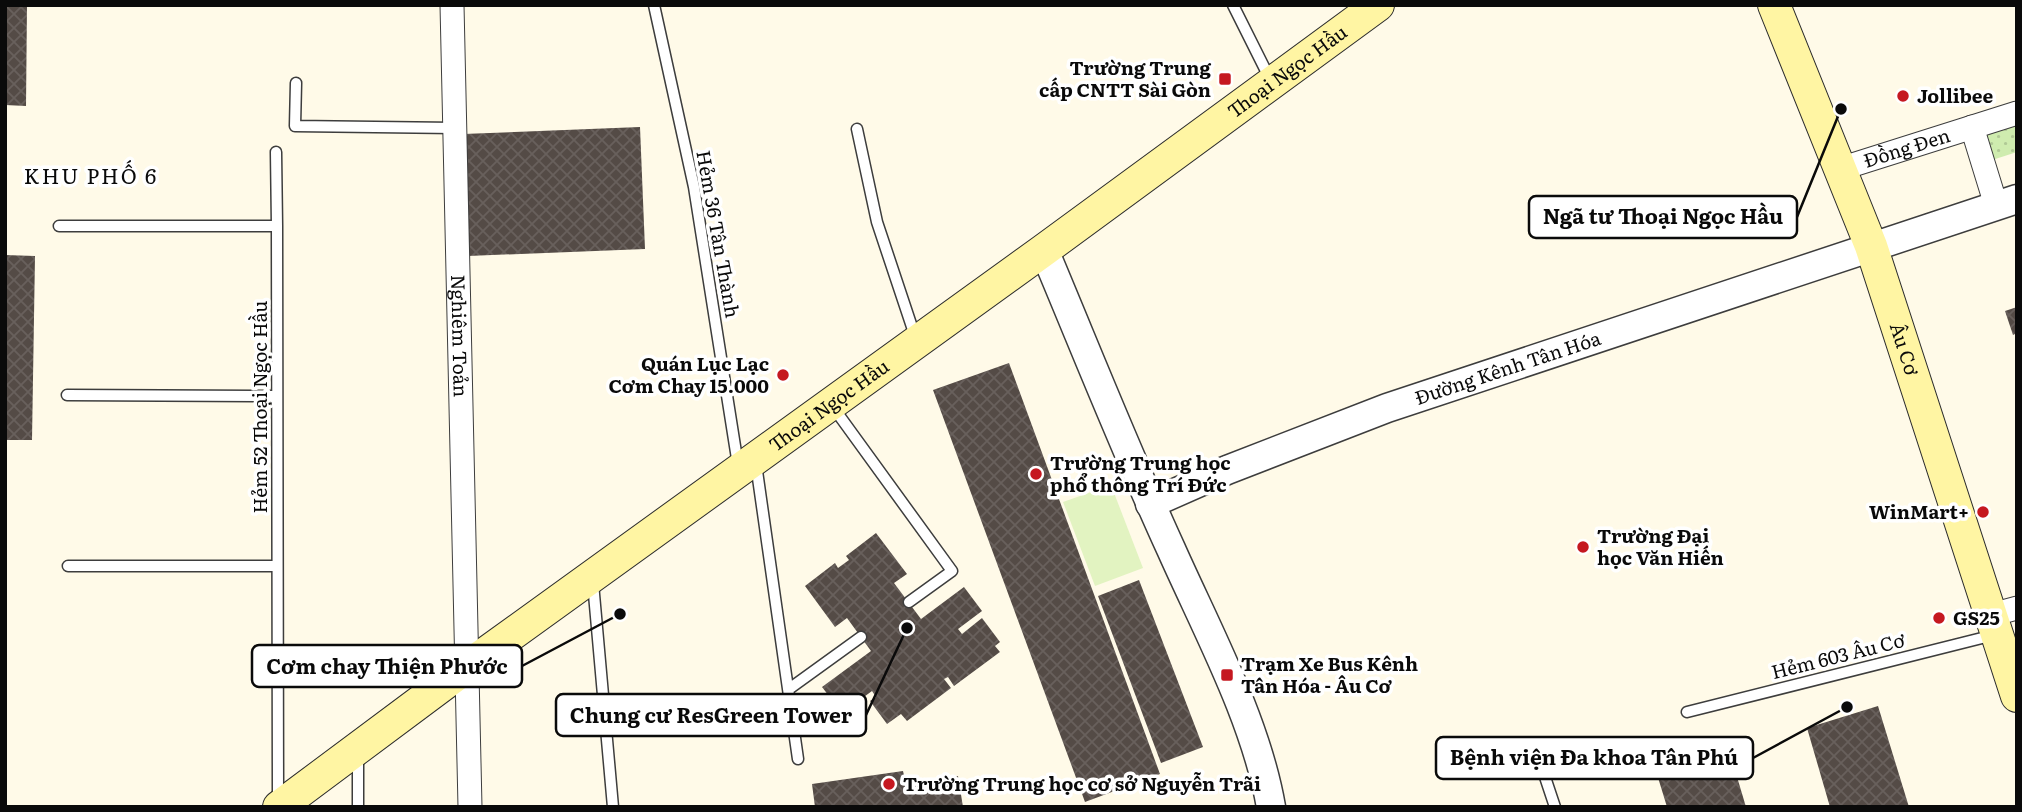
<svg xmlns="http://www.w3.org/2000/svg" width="2022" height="812" font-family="Literata,serif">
<defs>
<pattern id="grass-dots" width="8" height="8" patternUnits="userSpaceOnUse" patternTransform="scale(1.75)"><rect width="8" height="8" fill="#cfecaf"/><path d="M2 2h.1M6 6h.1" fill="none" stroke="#b0c995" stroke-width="1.8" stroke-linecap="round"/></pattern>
<pattern id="building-cross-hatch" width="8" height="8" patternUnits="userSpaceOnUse" patternTransform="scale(1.75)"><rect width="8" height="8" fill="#544b46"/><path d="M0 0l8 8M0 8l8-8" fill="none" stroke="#68605c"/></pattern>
</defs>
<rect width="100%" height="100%" fill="#fffae8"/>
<path fill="url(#grass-dots)" d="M2017 125V152L1986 162 1979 136Z"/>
<path fill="#e2f3c1" d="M1111 485 1143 568 1095 586 1063 502Z"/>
<path fill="url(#building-cross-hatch)" d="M5 5H27L26 106 5 105Z
M640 127 645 249 468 256 463 134Z
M5 255 35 256 32 440H5Z
M2017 307V333L2013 335 2005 311Z
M1009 363 1160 774 1085 802 933 390Z
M876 533 907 574 894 583 921 619 964 587 982 611 958 629 962 634 982 618 1000 642 995 646 1000 652 954 686 948 677 944 679 951 688 907 721 901 714 887 724 870 701 876 697 872 691 842 713 822 687 871 651 847 618 835 627 805 586 835 563 838 568 849 560 846 556Z
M1139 580 1203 747 1161 763 1098 596Z
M1878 706 1909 807H1830L1807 728Z
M1729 750 1746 807H1667L1656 771Z
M903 771 906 784 958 776 963 807H815L812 784Z"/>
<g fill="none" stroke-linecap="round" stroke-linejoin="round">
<g stroke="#3d3d3d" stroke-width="13">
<path id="service" d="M654 5 694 187 738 465
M1233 5 1271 81
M296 83 295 126 455 128
M857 129 877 222 916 339
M276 152 277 226
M59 226H277L278 800
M67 395 277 396
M833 407 952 571 909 602
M756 464 798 759
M68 566H277
M593 583 613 807
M789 689 861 637
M1687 712 1994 635
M1541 765 1555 807
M358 807V753"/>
</g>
<g stroke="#3d3d3d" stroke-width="25">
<g id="minor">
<path id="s1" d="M452 5 470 807"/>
<path d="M1972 127 1996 205"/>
<path id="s2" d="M1840 169 2017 113"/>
<path d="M1991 615 2017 608"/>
</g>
</g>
<g stroke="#3d3d3d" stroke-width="31">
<g id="tertiary">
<path d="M1044 250C1086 350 1126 451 1171 549 1207 630 1256 720 1271 807"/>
<path id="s3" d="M1150 504 1227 470 1387 408 2017 199"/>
</g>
</g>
<g stroke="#2c2c2c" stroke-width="34">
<g id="secondary">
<path id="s4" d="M1774 5 1871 246 2017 696"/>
<path id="s5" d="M279 807 468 666 1044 250 1378 5"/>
</g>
</g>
<use href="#service" stroke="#fff" stroke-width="10"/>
<use href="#minor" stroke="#fff" stroke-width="23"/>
<use href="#tertiary" stroke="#fff" stroke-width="28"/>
<use href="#secondary" stroke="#fff5a3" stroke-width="32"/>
</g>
<g fill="#c51820" stroke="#fff" stroke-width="2.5">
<rect x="1218" y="72" width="14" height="14" rx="3.5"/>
<circle cx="1903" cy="96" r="7"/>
<circle cx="783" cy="375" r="7"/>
<circle cx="1036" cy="474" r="7"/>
<circle cx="1983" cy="512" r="7"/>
<circle cx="1583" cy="547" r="7"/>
<circle cx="1939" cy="618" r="7"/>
<rect x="1220" y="668" width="14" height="14" rx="3.5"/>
<circle cx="889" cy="784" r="7"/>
</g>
<g text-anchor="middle" stroke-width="7" stroke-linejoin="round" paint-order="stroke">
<g font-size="19" font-weight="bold" fill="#0a0a0a" stroke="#fff" text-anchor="start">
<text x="1211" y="75" text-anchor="end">Trường Trung<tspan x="1211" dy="22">cấp CNTT Sài Gòn</tspan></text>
<text x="1917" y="103">Jollibee</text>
<text x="769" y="371" text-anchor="end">Quán Lục Lạc<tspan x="769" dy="22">Cơm Chay 15.000</tspan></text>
<text x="1050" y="470">Trường Trung học<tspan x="1050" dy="22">phổ thông Trí Đức</tspan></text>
<text x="1969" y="519" text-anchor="end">WinMart+</text>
<text x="1597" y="543">Trường Đại<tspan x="1597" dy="22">học Văn Hiến</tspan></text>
<text x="1953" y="625">GS25</text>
<text x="1241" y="671">Trạm Xe Bus Kênh<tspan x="1241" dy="22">Tân Hóa - Âu Cơ</tspan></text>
<text x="903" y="791">Trường Trung học cơ sở Nguyễn Trãi</text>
</g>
<g font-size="19" fill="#0a0a0a" stroke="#fff">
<text dy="7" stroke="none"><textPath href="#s5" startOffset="1248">Thoại Ngọc Hầu</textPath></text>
<text dy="7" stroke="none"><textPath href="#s2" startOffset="70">Đồng Đen</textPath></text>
<text transform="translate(718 234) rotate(80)" y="7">Hẻm 36 Tân Thành</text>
<text dy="7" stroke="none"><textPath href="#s1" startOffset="331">Nghiêm Toản</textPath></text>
<text dy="7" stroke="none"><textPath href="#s4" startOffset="368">Âu Cơ</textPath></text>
<text dy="7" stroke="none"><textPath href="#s3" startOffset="383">Đường Kênh Tân Hóa</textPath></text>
<text dy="7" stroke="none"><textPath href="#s5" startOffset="681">Thoại Ngọc Hầu</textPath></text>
<text transform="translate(260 407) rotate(-90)" y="7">Hẻm 52 Thoại Ngọc Hầu</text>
<text transform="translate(1838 656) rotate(-14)" y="7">Hẻm 603 Âu Cơ</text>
</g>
<g font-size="21" letter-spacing="2" fill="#0a0a0a" stroke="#fff">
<text x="91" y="184">KHU PHỐ 6</text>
</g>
</g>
<path fill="none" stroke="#0a0a0a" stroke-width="2.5" d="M1841 109L1797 217M620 614L522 666M907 628L866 715M1847 707L1753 758"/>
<g fill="#0a0a0a" stroke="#fff" stroke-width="2.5">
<circle cx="1841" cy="109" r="7"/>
<circle cx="620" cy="614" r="7"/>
<circle cx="907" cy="628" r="7"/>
<circle cx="1847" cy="707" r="7"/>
</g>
<g fill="#fff" stroke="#0a0a0a" stroke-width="2.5">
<rect x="1529" y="196" width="268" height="42" rx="7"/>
<rect x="252" y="645" width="270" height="42" rx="7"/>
<rect x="556" y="694" width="310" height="42" rx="7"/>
<rect x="1436" y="737" width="317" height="42" rx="7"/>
</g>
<g font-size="21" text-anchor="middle" font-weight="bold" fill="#0a0a0a">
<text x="1663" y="224">Ngã tư Thoại Ngọc Hầu</text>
<text x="387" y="674">Cơm chay Thiện Phước</text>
<text x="711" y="723">Chung cư ResGreen Tower</text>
<text x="1594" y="765">Bệnh viện Đa khoa Tân Phú</text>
</g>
<rect width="2022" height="812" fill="none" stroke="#0a0a0a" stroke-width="14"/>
</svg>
